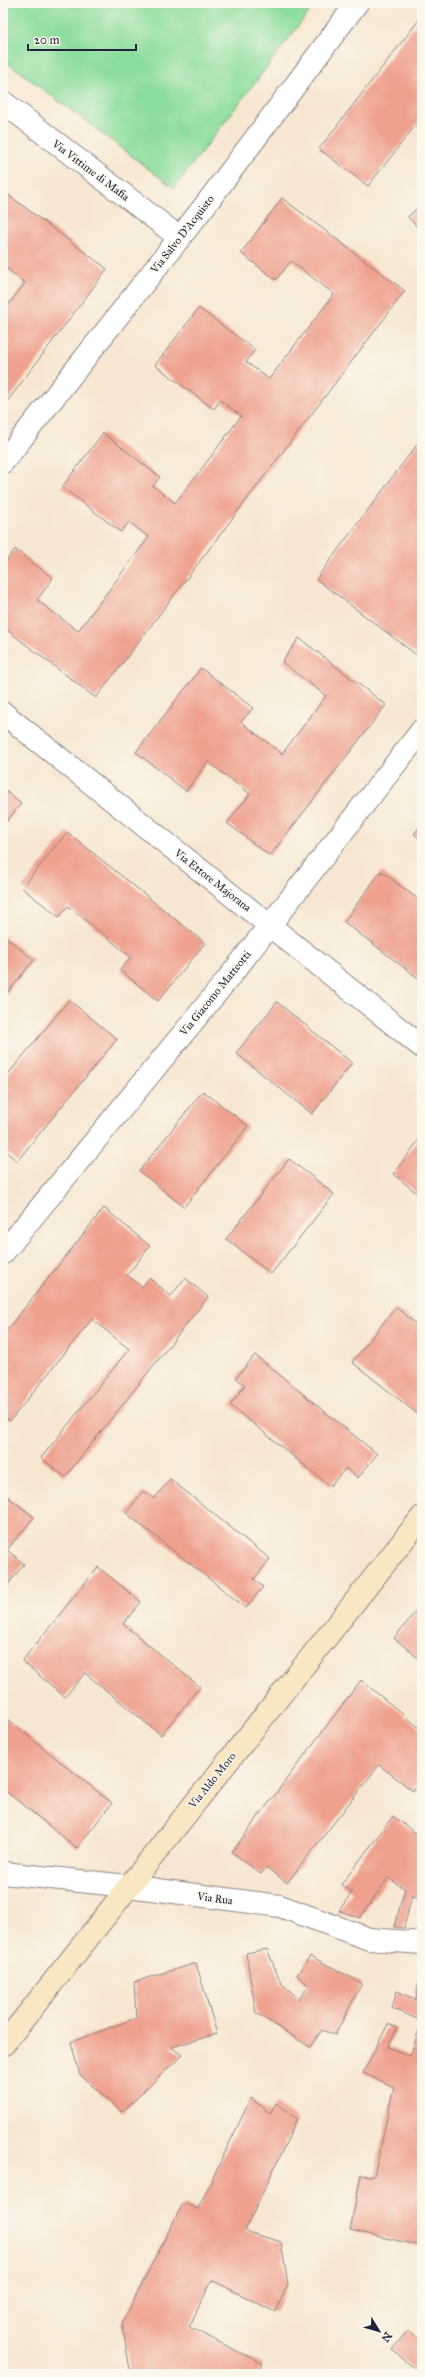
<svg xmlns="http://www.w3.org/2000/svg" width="425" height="2377" font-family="'IM FELL Great Primer',serif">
<rect width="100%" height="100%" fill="#fbf7ec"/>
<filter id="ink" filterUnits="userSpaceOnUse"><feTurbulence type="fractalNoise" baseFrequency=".025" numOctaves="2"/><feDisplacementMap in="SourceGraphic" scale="8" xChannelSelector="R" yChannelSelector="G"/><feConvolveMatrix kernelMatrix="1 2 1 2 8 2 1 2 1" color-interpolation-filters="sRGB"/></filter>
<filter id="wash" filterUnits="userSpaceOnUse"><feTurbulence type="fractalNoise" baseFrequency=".012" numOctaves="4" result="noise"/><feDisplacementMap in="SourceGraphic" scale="16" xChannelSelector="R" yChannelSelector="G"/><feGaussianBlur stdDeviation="0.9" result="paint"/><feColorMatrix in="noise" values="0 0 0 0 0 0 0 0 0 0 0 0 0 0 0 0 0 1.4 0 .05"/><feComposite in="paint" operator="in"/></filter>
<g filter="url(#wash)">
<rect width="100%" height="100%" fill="#f7e7d2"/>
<path fill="#8bdd9d" stroke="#56806c" d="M3 3H316L174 188 3 59Z"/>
<g id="blocks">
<path fill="#efa18e" d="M422 16V117L368 186 319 149Z
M3 191 107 269 3 407V312L25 283 3 266Z
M282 198 405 291 96 698 3 627V565L15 549 53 578 37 600 78 631 149 537 129 522 121 532 62 487 103 433 160 477 153 486 175 503 206 463 241 416 220 400 214 409 155 365 199 308 255 350 246 362 269 379 334 294 291 261 276 280 241 253Z
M422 203V232L408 217Z
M422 438V659L316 579Z
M299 638 386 705 270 856 227 823 250 794 208 762 186 791 136 752 201 668 253 708 241 722 282 754 326 696 282 662Z
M3 789 21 804 3 826Z
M422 824V840L414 834Z
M67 832 205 943 158 1001 120 970 131 957 68 906 59 917 22 888Z
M381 871 422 902V981L344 922Z
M3 935 34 960 3 998Z
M69 1000 117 1039 17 1161 3 1149V1068L9 1073Z
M277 1002 352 1063 312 1114 236 1053Z
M203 1091 248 1126 184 1207 139 1171Z
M422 1136V1197L393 1174Z
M289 1159 334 1194 271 1274 226 1239Z
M104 1208 150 1246 127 1275 142 1287 149 1278 171 1296 185 1278 208 1297 65 1477 41 1458 129 1349 92 1319 10 1421 3 1416V1335Z
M396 1307 416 1324 422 1317V1413L420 1416 352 1362Z
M255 1355 377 1454 358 1478 346 1468 330 1486 230 1405 245 1385 236 1378Z
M170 1479 270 1559 254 1579 263 1587 246 1608 126 1513 143 1491 154 1499Z
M3 1493 34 1517 7 1550 24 1564 3 1591Z
M98 1567 141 1602 123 1624 200 1687 161 1735 85 1673 65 1697 22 1661Z
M422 1604V1661L394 1638Z
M361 1680 422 1730V1776L413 1791 379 1765 287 1883 266 1867 261 1874 232 1852Z
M3 1716 112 1803 77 1848 3 1789Z
M393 1816 422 1838V1901L412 1895 404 1928 394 1927 405 1889 388 1878 360 1918 339 1911 352 1892 341 1885Z
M267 1949 281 1983 299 1999 309 1986 297 1975 310 1956 362 1983 335 2035 322 2030 310 2047 256 2013 246 1953Z
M196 1963 217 2034 171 2047 182 2055 122 2112 80 2075 71 2042 136 2018 134 1982Z
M421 1968H422V2246L350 2230 361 2175 374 2176 394 2087 363 2073 388 2024 397 2028 388 2047 410 2056 422 2021 392 2008 397 1991 416 2000Z
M251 2098 270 2113 276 2103 297 2119 245 2231 281 2242 288 2285 275 2312 212 2280 189 2327 263 2364 258 2374H142L130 2370 122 2323 183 2203 198 2209Z
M408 2330 422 2342V2374L392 2350Z"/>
</g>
</g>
<g filter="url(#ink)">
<use href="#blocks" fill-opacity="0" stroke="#8c8486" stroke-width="1"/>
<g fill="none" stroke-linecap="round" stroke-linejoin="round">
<g stroke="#8c8486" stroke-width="24">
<path id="street" d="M3 102 180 238
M3 462 203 208 357 3
M3 713 422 1047
M3 1253 227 980 422 730
M3 1873 128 1886 280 1906 369 1939 422 1943"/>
</g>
<g stroke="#8c8486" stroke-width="24">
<path id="secondary" d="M3 2045 422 1517"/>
</g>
<use href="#street" stroke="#fff" stroke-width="22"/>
<use href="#secondary" stroke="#f9e7c3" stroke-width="22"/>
</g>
</g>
<g text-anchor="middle" stroke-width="3" stroke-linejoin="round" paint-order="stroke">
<g font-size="11" fill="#22223b" stroke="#fbf7ec">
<text transform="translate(91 170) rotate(37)" y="4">Via Vittime di Mafia</text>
<text transform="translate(182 234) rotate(-52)" y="4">Via Salvo D'Acquisto</text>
<text transform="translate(213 880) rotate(38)" y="4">Via Ettore Majorana</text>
<text transform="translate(215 993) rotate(-51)" y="4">Via Giacomo Matteotti</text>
<text transform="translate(212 1780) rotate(-51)" y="4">Via Aldo Moro</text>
<text transform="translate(215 1898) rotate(8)" y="4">Via Rua</text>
</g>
</g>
<rect width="425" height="2377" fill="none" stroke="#fbf7ec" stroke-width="16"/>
<g transform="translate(379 2331) rotate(127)" stroke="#fbf7ec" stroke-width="3" paint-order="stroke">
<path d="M0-3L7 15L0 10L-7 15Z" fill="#22223b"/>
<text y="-6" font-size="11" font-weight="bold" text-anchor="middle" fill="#22223b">N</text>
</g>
<path d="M28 44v6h108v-6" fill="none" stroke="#22223b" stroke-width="2"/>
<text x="34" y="44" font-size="12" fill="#22223b" stroke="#fbf7ec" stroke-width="3" paint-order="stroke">20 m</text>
</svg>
